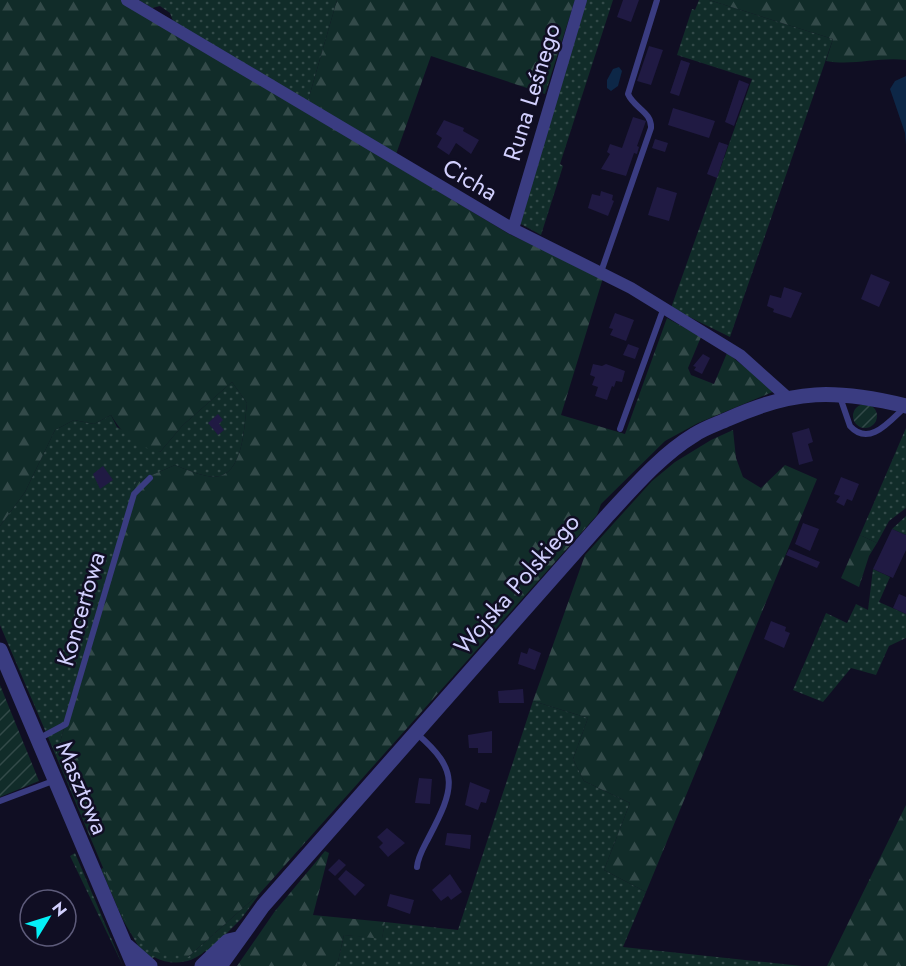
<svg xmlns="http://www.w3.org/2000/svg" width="906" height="966" font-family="Jost,sans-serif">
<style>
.grass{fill:url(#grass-dots)}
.forest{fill:url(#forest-firs)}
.garden{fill:url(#garden-furrows)}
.water{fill:#0d2747}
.building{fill:#201a43}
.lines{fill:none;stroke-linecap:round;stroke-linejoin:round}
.service{stroke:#3a3c81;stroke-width:6}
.minor{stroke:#3a3c81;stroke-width:12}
.tertiary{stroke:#3a3c81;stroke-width:15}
.labels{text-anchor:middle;stroke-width:5;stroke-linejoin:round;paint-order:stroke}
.street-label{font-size:24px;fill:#d2d0fe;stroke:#100e23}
</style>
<defs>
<pattern id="grass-dots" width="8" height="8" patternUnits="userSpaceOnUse" patternTransform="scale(1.5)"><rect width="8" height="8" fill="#112c29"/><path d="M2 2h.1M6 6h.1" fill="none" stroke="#334a49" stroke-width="1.8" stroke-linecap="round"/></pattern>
<pattern id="forest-firs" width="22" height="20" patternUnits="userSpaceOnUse" patternTransform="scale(1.5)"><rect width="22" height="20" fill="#112c29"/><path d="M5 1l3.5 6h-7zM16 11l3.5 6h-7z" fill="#334a49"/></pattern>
<pattern id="garden-furrows" width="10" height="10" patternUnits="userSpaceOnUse" patternTransform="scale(1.5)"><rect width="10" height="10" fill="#112c29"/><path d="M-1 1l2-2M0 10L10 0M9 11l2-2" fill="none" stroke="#334a49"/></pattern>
</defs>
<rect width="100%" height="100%" fill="#100e23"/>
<path class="grass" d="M139 0H337L307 104 173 21 170 13 160 6 152 8Z
M586 0H613L560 164 563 166 541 235 519 223Z
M699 0H709L833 39 730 337 671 308 752 79 677 55 692 9 695 10Z
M232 382 247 403C244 427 244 484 207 476 196 474 185 469 175 465L136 482 56 756 0 625V526L25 492 55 430 74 420 94 424 111 415 117 427 160 452 183 425Z
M906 428V508L889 521 877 543 860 535Z
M906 516V535L892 529Z
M873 569 890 577 879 602 906 614V638L889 646 876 675 851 668 823 702 793 690 826 613 847 623 856 604 868 610Z
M533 701 588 718 573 759 584 781 630 803 604 870 646 892 623 947 802 966H337L344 935 382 938 385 922 458 930Z
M75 853 123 966 70 856Z
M103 868 188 957 261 892 241 919 207 953 205 951C191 964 171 966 154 957L151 960 140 949 123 920 101 869Z"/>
<path class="forest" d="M0 0H121L509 234 603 278 561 415 625 434 667 318 701 337 688 368 691 375 714 384 727 353 775 391 698 423 665 441 601 504 597 515 261 892 188 957 150 951 125 920 56 756 136 482 175 465C185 469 196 474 207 476 244 484 244 427 247 403L232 382 183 425 160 452C137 446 123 436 111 415L94 424 74 420 55 430 25 492 0 526Z
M337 0H575L545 94 431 56 395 157 307 104Z
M709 0H906V60C878 57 853 66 826 61L833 39Z
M733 430 736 458 743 477 761 488 785 465 817 479 646 892 604 870 630 803 584 781 573 759 588 718 533 701 585 555 652 481 675 462 711 440Z
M860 535 877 543 869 556 859 587 841 578Z
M906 805V966H827Z
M325 851 329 853 313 915 385 922 382 939 344 935 337 966H237L275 911Z"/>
<path class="garden" d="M853 416a12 12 0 1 1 24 0a12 12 0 1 1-24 0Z
M0 685 39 781 0 797Z"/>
<path class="water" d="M619 67 622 71 618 86 611 91 607 88V80L613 69Z
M906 76V145L905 133 890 89 895 81Z"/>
<path class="building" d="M623 0H639L631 22 617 17Z
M649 46 663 50 651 85 637 81Z
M681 60 690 63 679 96 670 93Z
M739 80 749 84 734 126 725 122Z
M673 108 715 121 709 138 668 125Z
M633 117 646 121 637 146 639 147 637 154 634 153 626 176 601 169 610 154 607 152 610 144 622 148Z
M444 120 464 128 463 131 479 140 471 154 456 143 449 155 437 147 442 138 436 134Z
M655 139 668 143 665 152 652 148Z
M719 142 728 145 717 178 707 174Z
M657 187 677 193 669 221 648 215Z
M601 191 613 195 612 200 614 201 608 216 588 208 592 194 600 196Z
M871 274 890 282 879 307 861 299Z
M784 287 802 293 791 318 773 312 774 309 767 306 770 295 781 298Z
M615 313 634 320 626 341 610 335 613 329 609 328Z
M628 344 639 348 635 359 623 355Z
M703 354 710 358 702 374 694 370 696 367 693 366Z
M593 364 602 366 606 364 625 371 622 382 616 381 614 387 612 386 607 400 595 396 598 387 592 385 595 377 590 375Z
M218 414 223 420 219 424 224 430 218 435 208 423Z
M809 428 813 442 808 444 813 461 799 465 792 433Z
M103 466 113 480 100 489 93 474Z
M841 477 859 484 852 501 847 499 844 506 836 502 840 496 834 494Z
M803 523 819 529 810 551 795 544Z
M892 529 906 535V550L893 578 873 569Z
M789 549 820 562 817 568 786 555Z
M899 594 906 597V614L893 608Z
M771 621 786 627 785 631 790 633 784 648 764 639Z
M529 648 541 653 535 670 518 664 521 652 527 654Z
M523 689 524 703H499L498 691Z
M492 731V753H478V748H469L468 735Z
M419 778 432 779 430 804 415 803Z
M470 782 490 790 486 803 481 802 478 810 465 805Z
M387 828 405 843 388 857 379 847 383 843 377 837Z
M447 833 471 835 470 849 445 845Z
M339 859 346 865 335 876 328 870Z
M346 870 365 885 355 896 338 879Z
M450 874 462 892 451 900 448 896 441 901 432 890Z
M390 894 414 900 410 914 387 906Z"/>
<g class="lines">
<path class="service" d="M601 272 651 128C652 112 634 108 628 94L657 0
M840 397 850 426C869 447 889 422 904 408
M620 429 663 310
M416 733C461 771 454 789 429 837 424 847 418 856 417 867
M38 739 66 724 134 494 150 478
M0 801 53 781"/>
<path class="minor" d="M127 0 513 229 631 288 740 355 788 398
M513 229 581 0"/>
<path class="tertiary" d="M0 650 134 966
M127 946 150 966
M202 966 228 941 237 939
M220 966 263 906 607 516C633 488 661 455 694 435 704 428 717 424 728 419 794 389 836 389 906 406"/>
</g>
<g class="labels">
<g class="street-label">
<text transform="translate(532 92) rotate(-73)" y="8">Runa Leśnego</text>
<text transform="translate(470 180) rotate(30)" y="8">Cicha</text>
<text transform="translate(517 584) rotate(-49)" y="8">Wojska Polskiego</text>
<text transform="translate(81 609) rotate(-74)" y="8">Koncertowa</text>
<text transform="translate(82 788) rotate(67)" y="8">Masztowa</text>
</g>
</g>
<g transform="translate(48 918) rotate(52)"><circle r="28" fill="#100e23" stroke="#5e5c7b" stroke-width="1.5"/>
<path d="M0-4.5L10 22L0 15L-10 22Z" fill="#04f0f7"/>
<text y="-9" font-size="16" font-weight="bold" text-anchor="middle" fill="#d2d0fe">N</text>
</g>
</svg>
